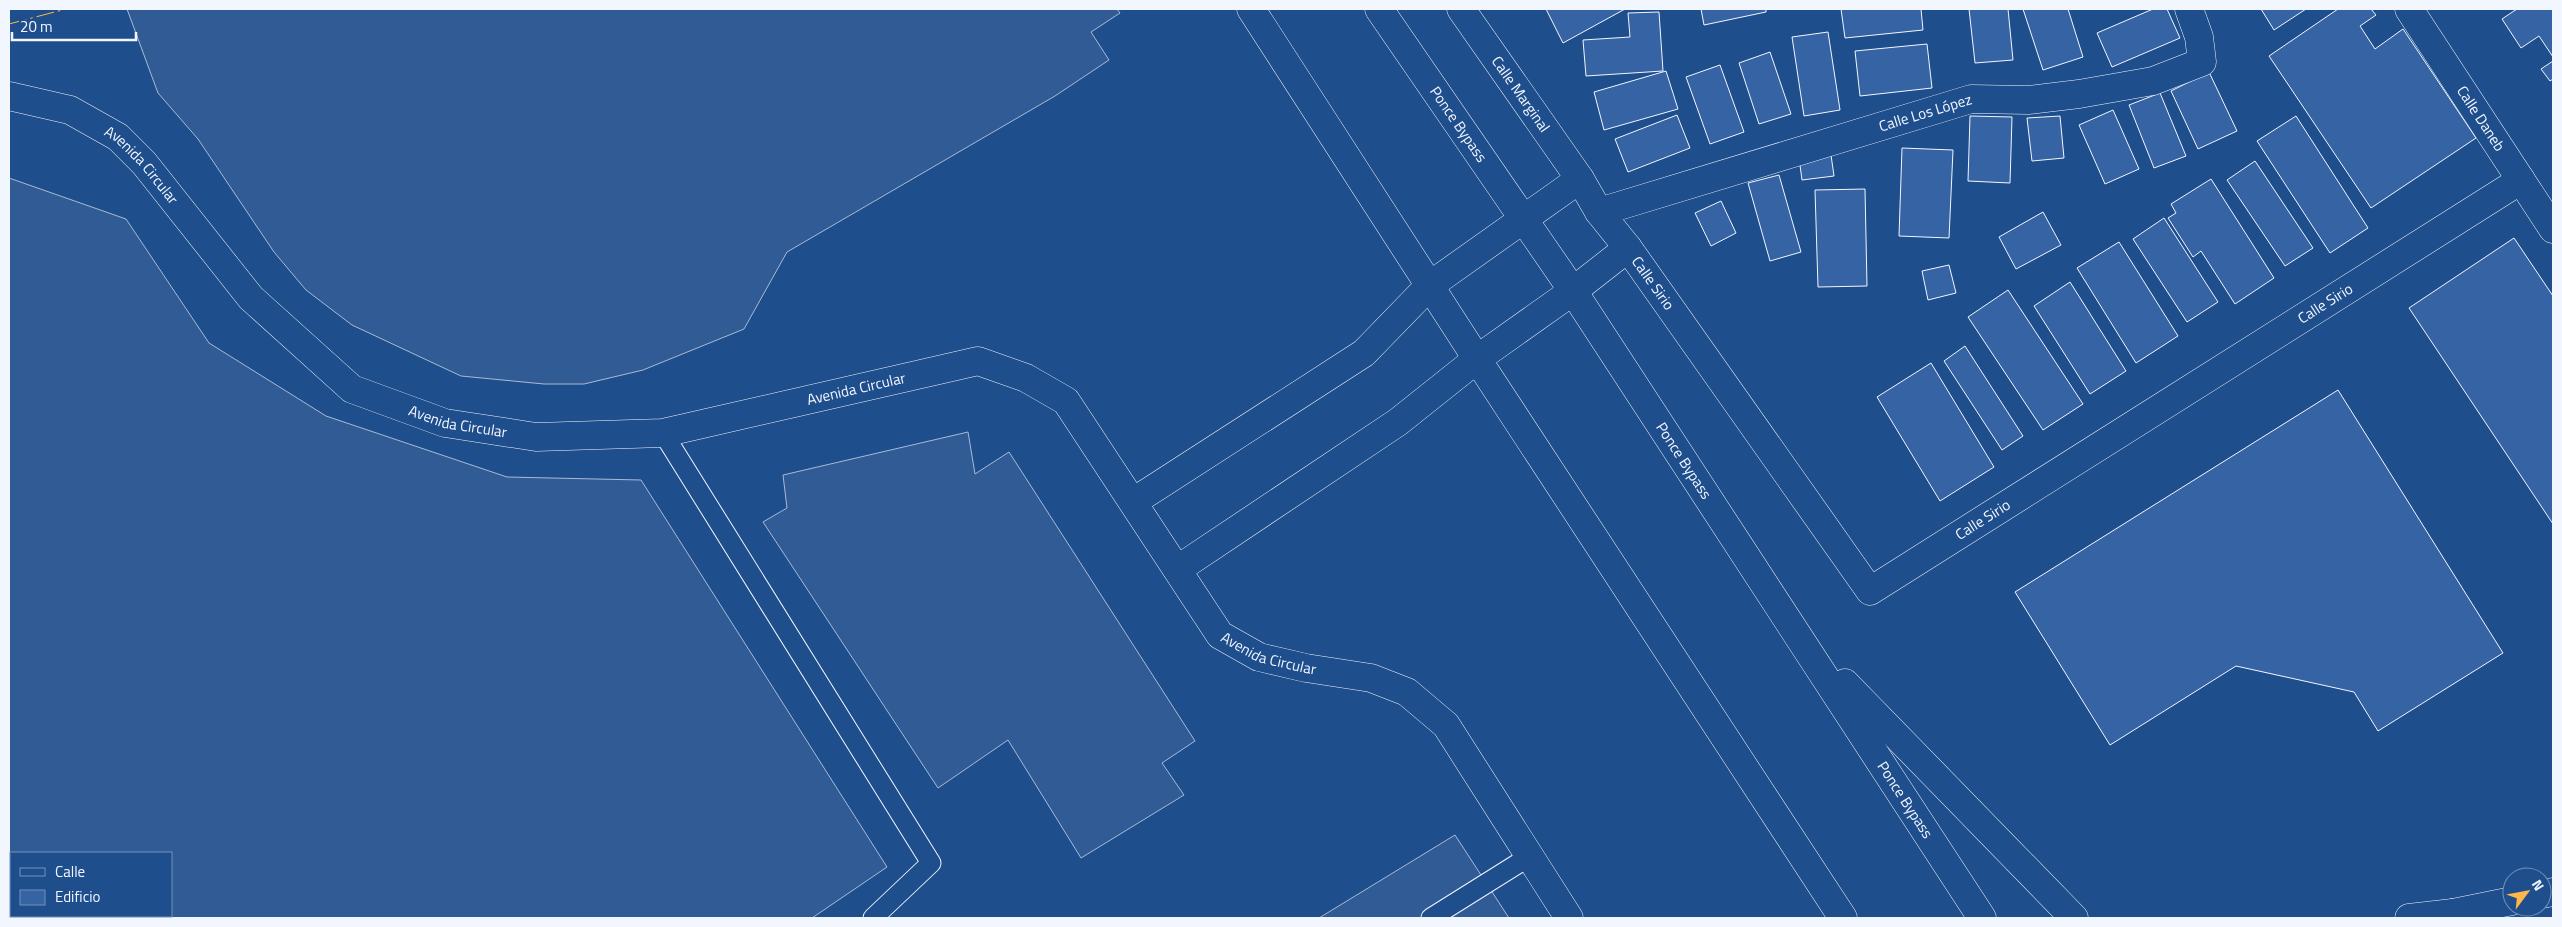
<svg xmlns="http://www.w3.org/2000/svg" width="2562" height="927" font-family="'Titillium Web',sans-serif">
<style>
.built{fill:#305b95;stroke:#a8bbd7;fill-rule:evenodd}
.building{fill:#3563a3;stroke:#f2f6ff}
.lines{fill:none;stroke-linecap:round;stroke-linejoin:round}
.lane-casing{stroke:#f2f6ff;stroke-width:21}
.street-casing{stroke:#f2f6ff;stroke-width:29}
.highway-casing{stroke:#f2f6ff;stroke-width:29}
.lane{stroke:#1f4e8c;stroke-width:19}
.street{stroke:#1f4e8c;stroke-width:28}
.highway{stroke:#1f4e8c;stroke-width:28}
.power{stroke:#ffb74d;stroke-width:1;stroke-dasharray:18 4 2.5 4;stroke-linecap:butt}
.labels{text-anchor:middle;stroke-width:4;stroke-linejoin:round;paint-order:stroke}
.street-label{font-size:15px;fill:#f2f6ff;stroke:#1f4e8c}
</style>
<rect width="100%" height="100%" fill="#1f4e8c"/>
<path class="built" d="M127 9H1117L1120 13 1091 32 1109 60 1055 96 787 252 744 329 643 370 584 384H544L461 376 352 325 306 290 274 252 198 139 158 93Z
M9 178 126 219 209 343 326 416 507 477 641 480 887 867 812 918H9ZM11 853H171V916H11Z
M968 432 975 474 1009 452 1195 741 1162 763 1184 795 1081 858 1008 740 938 788 763 522 787 508 783 475Z
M1455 835 1509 918H1319Z"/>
<path class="building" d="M1546 9H1625L1563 43Z
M1701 9H1766V12L1704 25Z
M1841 9H1921L1923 30 1845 38Z
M1969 9H2008L2013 60 1975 63Z
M2023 9H2068L2083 57 2043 70Z
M2153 9H2167L2180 38 2112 67 2097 33Z
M2261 9H2306L2274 30Z
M2338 9H2371L2376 15 2360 26 2375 49 2403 29 2476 138 2371 208 2269 56Z
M2517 9H2553V57L2539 36 2521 48 2502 19Z
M1659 12 1663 71 1586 76 1583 40 1630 37 1628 13Z
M1828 32 1840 110 1804 116 1792 37Z
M1927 44 1932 88 1860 96 1855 51Z
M1770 52 1791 114 1759 124 1739 63Z
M2553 61V79L2550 81 2541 69Z
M1720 65 1744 132 1710 144 1686 77Z
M1666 71 1678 109 1604 130 1594 92Z
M2209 72 2237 131 2198 149 2171 91Z
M2160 93 2186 156 2154 168 2129 105Z
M2113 110 2139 169 2105 184 2079 125Z
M1677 115 1690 148 1628 172 1615 139Z
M1970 116 2012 117 2010 183 1968 181Z
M2060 116 2064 158 2032 161 2027 118Z
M2296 116 2368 228 2330 253 2257 141Z
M1902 148 1953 150 1949 238 1899 236Z
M1831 155 1834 176 1802 180 1799 158Z
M2255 161 2313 248 2285 266 2227 180Z
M1779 175 1801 252 1770 261 1748 183Z
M2211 179 2274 278 2235 304 2201 251 2193 257 2168 218 2176 213 2171 204Z
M1865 189 1867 286 1818 287 1815 190Z
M1721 201 1736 233 1711 246 1695 213Z
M2043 212 2061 245 2016 269 1999 237Z
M2164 218 2218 302 2187 322 2133 239Z
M2514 238 2553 296V524L2409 308Z
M2119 242 2178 336 2136 363 2077 268Z
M1949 265 1956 293 1928 300 1922 271Z
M2070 282 2126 371 2090 394 2034 306Z
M2008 290 2083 404 2043 430 1968 317Z
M1965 346 2023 436 2002 450 1944 361Z
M1931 363 1994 467 1940 501 1877 397Z
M2338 390 2503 653 2378 731 2354 692 2236 666 2110 745 2015 592Z"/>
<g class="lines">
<defs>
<path id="lane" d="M663 433 931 863 873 918
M1431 918 1530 856"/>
<g id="street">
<path id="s1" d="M1461 9 1580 179 1599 212 1628 248 1870 591 2521 180"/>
<path id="s2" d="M2409 9 2553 229"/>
<path id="s3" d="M9 96 70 110 118 137 144 163 251 298 352 389 445 423 536 437 663 433 978 361 1026 378 1066 401 1220 635 1259 657 1306 668 1371 678 1407 692 1446 725 1569 918"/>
<path id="s4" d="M1599 212 1971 99 2028 100 2079 94 2153 81 2202 62 2199 37 2189 9"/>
<path d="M1133 502 1364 353 1429 286 1580 179"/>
<path d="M1178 569 1398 422 1477 359 1573 291 1628 248"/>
<path d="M2542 894 2553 892"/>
<path d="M2453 913 2512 901"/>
</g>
<g id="highway">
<path d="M1251 9 1477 359 1843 918"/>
<path id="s5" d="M1379 9 1573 291 1982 918"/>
<path d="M1845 683 2074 918"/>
<path d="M2409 918 2453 913"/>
</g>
</defs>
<use href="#lane" class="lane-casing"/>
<use href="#street" class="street-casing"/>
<use href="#highway" class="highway-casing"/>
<use href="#lane" class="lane"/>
<use href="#street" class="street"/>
<use href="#highway" class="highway"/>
<path class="power" d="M9 24 66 9"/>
</g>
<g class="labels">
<g class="street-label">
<text dy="5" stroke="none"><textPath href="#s1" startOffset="104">Calle Marginal</textPath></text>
<text dy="5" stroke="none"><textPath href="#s4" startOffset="341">Calle Los López</textPath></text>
<text dy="5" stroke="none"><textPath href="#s2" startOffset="131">Calle Daneb</textPath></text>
<text dy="5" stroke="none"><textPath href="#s5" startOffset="140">Ponce Bypass</textPath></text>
<text dy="5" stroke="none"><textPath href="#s3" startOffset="154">Avenida Circular</textPath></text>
<text dy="5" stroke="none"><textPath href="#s1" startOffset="335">Calle Sirio</textPath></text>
<text dy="5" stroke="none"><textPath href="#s1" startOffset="1250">Calle Sirio</textPath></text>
<text dy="5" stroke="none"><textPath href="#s3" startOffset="979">Avenida Circular</textPath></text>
<text dy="5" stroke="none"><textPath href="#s3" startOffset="574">Avenida Circular</textPath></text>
<text dy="5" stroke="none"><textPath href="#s5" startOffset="545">Ponce Bypass</textPath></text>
<text dy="5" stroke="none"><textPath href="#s1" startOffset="845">Calle Sirio</textPath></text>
<text dy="5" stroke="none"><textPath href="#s3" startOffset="1534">Avenida Circular</textPath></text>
<text dy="5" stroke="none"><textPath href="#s5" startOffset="950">Ponce Bypass</textPath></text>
</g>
</g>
<rect width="2562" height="927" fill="none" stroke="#f2f6ff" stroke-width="20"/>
<rect x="10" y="852" width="162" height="65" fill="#1f4e8c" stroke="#7391ba"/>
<rect x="20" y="868" width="25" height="8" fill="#1f4e8c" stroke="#7391ba"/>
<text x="55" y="877" font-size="15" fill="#f2f6ff">Calle</text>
<rect x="20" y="890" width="25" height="15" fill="#3563a3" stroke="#7391ba"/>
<text x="55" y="902" font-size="15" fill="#f2f6ff">Edificio</text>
<g transform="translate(2527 892) rotate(58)"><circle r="24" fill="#1f4e8c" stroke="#7391ba"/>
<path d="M0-4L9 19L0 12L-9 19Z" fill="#ffb74d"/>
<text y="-8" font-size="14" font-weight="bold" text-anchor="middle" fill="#f2f6ff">N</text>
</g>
<path d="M12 32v8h124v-8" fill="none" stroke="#f2f6ff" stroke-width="2.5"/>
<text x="20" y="32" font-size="15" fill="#f2f6ff" stroke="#1f4e8c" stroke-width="4" paint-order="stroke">20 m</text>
</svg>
